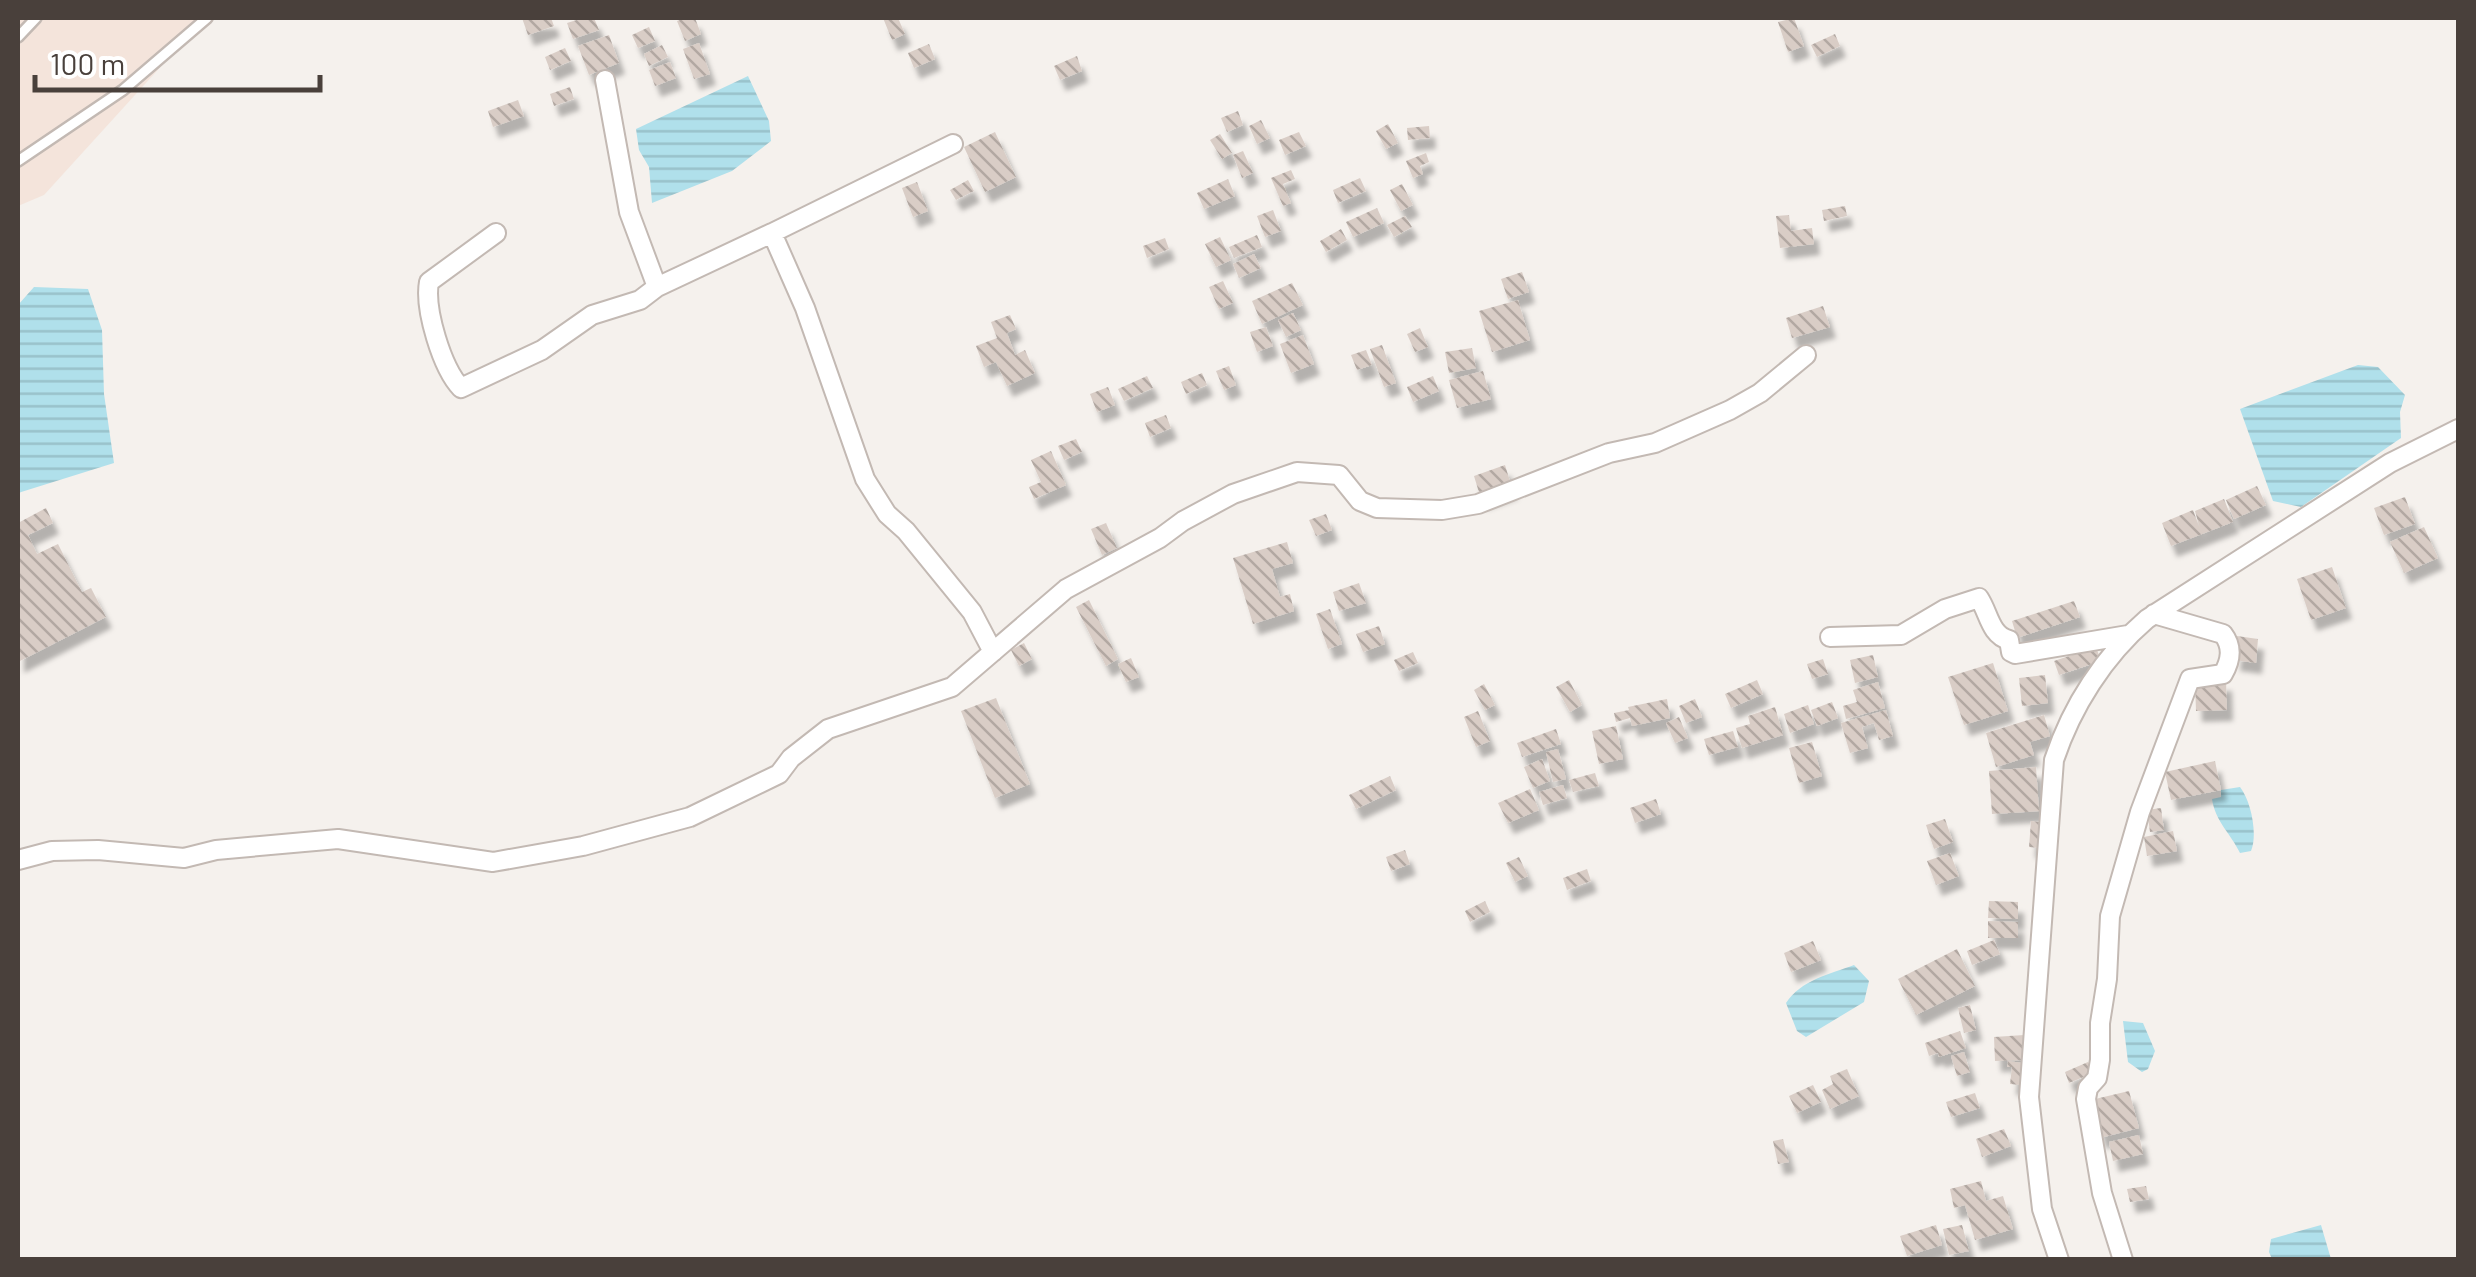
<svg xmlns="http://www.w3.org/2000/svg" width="2476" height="1277" font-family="Barlow,sans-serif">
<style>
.commercial{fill:#f4e4db}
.water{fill:url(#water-rules)}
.building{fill:url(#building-back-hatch);filter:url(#shadow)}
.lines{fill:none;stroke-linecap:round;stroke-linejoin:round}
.service-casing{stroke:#c3b9b3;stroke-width:14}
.minor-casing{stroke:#c3b9b3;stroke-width:22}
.service{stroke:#fff;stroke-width:9}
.minor{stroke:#fff;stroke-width:18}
</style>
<defs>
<pattern id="water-rules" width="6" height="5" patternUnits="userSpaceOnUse" patternTransform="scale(2.5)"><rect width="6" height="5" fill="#b0e0eb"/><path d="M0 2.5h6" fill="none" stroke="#99c1ca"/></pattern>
<pattern id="building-back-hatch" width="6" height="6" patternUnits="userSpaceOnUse" patternTransform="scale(2.5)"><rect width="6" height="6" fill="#d9cdc6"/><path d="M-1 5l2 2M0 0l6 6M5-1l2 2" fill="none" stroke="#b2a8a2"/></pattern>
<filter id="shadow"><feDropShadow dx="6" dy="11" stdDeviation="2.5" flood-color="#0004"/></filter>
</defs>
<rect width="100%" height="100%" fill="#f5f1ed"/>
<path class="commercial" d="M18 18H205L44 195 18 206Z"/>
<path class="water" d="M748 76 769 121 771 141 732 171 652 203 649 167 639 150 636 129Z
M34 287 88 289 102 330 104 394 114 463 18 493V305Z
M2358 365 2378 367 2405 395 2400 412 2401 438 2301 507 2273 501 2240 409Z
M2240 787C2251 801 2258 834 2251 851L2240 853C2231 834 2215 821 2212 799L2221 797V790Z
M1854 965 1869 981 1864 1002 1806 1037 1797 1031 1786 1003C1801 980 1830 974 1854 965Z
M2123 1021 2143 1023 2155 1051 2148 1069 2142 1072 2128 1062Z
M2321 1225 2331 1259H2272L2269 1252 2271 1239Z"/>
<path class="building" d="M522 18H551L554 26 528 35Z
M583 18H594L599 30 573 39 567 23Z
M686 18H695L701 34 685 41 677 21Z
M883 18H898L905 34 892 40Z
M1794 18 1804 46 1788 52 1778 22Z
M649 27 655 41 638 48 632 35Z
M1835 34 1840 46 1817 57 1811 45Z
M609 35 619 63 589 75 578 46Z
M699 43 710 74 694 79 683 49Z
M929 44 935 59 914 68 908 53Z
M662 45 668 57 649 66 644 54Z
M565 48 571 61 550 70 545 57Z
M1077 56 1082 71 1060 80 1054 66Z
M670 62 676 78 655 86 649 70Z
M570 87 574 99 554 106 550 94Z
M518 100 524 116 493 127 488 111Z
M1238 111 1243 125 1227 132 1221 118Z
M1261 120 1270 138 1257 144 1249 126Z
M1388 124 1398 143 1386 149 1376 131Z
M1429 126 1430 138 1408 140 1407 128Z
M995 132 1016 177 985 192 964 147Z
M1299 132 1306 146 1285 155 1279 140Z
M1220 134 1232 153 1222 159 1210 140Z
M1243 151 1253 173 1242 178 1233 155Z
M1426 153 1429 162 1420 166 1423 174 1413 178 1406 161Z
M1291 170 1295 179 1283 184 1291 203 1283 206 1271 178Z
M1360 178 1366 191 1338 203 1333 190Z
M1228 179 1235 196 1204 209 1197 193Z
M968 180 974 191 956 200 950 190Z
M917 182 928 211 913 217 902 188Z
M1402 184 1413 205 1401 211 1390 190Z
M1845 206 1847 216 1824 221 1822 210Z
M1377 208 1384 223 1353 237 1346 222Z
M1273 210 1281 231 1265 237 1257 216Z
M1789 215 1791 231 1812 228 1814 244 1780 248 1776 216Z
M1405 216 1412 227 1394 237 1387 225Z
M1341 229 1347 240 1326 252 1320 241Z
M1257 235 1262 247 1234 258 1229 247Z
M1220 237 1231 260 1216 267 1205 244Z
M1165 238 1169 249 1147 258 1143 246Z
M1254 254 1261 268 1239 278 1233 264Z
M1522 272 1529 292 1508 299 1501 279Z
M1223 281 1233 303 1219 309 1209 287Z
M1292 283 1303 305 1262 324 1252 301Z
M1518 300 1530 340 1492 352 1479 311Z
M1823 306 1830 327 1792 338 1786 318Z
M1293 313 1301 330 1286 337 1278 320Z
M1010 315 1016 329 1007 333 1015 355 1025 350 1035 373 1007 386 996 362 984 367 976 346 997 338 991 322Z
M1266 327 1273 346 1257 352 1250 332Z
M1420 328 1428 347 1415 352 1407 334Z
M1303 335 1314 364 1291 373 1280 344Z
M1382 345 1396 383 1384 387 1370 349Z
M1472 348 1476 368 1449 373 1445 352Z
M1366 350 1372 365 1357 370 1351 355Z
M1229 366 1236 385 1224 390 1216 371Z
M1483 371 1491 399 1457 408 1449 380Z
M1202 373 1207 385 1186 394 1181 382Z
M1147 376 1153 388 1124 401 1118 389Z
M1433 376 1439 391 1413 402 1407 387Z
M1108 387 1115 405 1097 412 1090 394Z
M1166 415 1171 428 1150 437 1145 423Z
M1076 439 1082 452 1064 460 1058 446Z
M1051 451 1066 485 1034 499 1029 487 1041 482 1031 460Z
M1505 465 1512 488 1481 499 1474 476Z
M2257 486 2266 505 2234 519 2226 500Z
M2405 497 2415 524 2384 535 2374 508Z
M2224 499 2233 522 2171 546 2162 523 2193 510 2200 529 2195 511Z
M46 508 53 523 28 535 37 554 58 544 82 592 91 588 106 617 18 662V523Z
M1326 514 1332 530 1316 536 1309 520Z
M1106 523 1117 548 1102 555 1091 529Z
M2424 527 2438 558 2404 573 2390 542Z
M1287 542 1293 563 1272 569 1280 597 1290 594 1294 611 1253 624 1233 558Z
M2332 567 2346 608 2311 620 2297 579Z
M1359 583 1366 603 1339 611 1333 592Z
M1089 600 1118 659 1106 666 1076 607Z
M2074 601 2080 617 2017 638 2012 621Z
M1330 609 1342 644 1328 649 1316 614Z
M1379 626 1385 644 1363 652 1356 634Z
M2237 636 2258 639 2256 663 2234 660Z
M1024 643 1032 659 1019 666 1011 650Z
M2096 647 2101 661 2059 675 2054 661Z
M1413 652 1418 663 1399 671 1394 660Z
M1873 655 1878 677 1855 683 1850 660Z
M1131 658 1139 677 1126 682 1118 664Z
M1823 659 1828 674 1812 679 1807 664Z
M1993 663 2008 711 1964 725 1948 677Z
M2045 675 2048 703 2022 706 2019 678Z
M1569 680 1582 705 1570 712 1556 687Z
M1757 680 1763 694 1731 708 1725 694Z
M2226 680 2227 710 2196 711 2195 682Z
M1878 682 1885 708 1846 719 1843 706 1857 702 1853 690Z
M1484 684 1495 705 1485 710 1474 690Z
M996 698 1030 784 995 798 961 711Z
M1667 699 1670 718 1632 726 1630 718 1616 722 1614 713 1629 710 1628 707Z
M1695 699 1702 717 1686 723 1679 706Z
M1832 702 1838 718 1817 726 1811 710Z
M1808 705 1814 724 1790 733 1784 714Z
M1775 707 1783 735 1742 748 1736 728 1750 724 1748 716Z
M1886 710 1893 736 1879 740 1874 723 1862 727 1868 748 1850 753 1841 723Z
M1478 711 1490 741 1476 747 1464 717Z
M2044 715 2050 736 2030 742 2034 755 1996 767 1986 733Z
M1679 717 1688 738 1675 743 1666 723Z
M1616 726 1623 759 1599 764 1592 731Z
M1556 729 1561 744 1522 757 1517 743Z
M1733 731 1738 747 1709 755 1704 739Z
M1812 742 1822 776 1799 783 1789 748Z
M1558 749 1566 779 1553 782 1546 752Z
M1542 759 1550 781 1533 788 1524 767Z
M2215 761 2221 790 2171 800 2165 772Z
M2036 767 2039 811 1992 814 1989 771Z
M1595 773 1599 786 1573 792 1569 780Z
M1390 776 1396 790 1356 809 1349 795Z
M1563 785 1567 798 1543 805 1539 792Z
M1530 789 1539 810 1508 823 1498 803Z
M1656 799 1661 814 1635 823 1630 808Z
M2161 808 2164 830 2150 832 2147 810Z
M1945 819 1953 842 1934 849 1926 825Z
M2031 821 2040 822 2039 848 2029 847Z
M2173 831 2177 851 2147 856 2144 837Z
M1405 850 1410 864 1391 871 1386 857Z
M1950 853 1959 876 1936 885 1927 861Z
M1519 857 1528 876 1515 882 1506 863Z
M1587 869 1591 881 1567 890 1563 878Z
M1485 901 1490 912 1470 922 1465 911Z
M1989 901 2018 902V919L1988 918Z
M1988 921 2018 922V938H1988Z
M1994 940 2000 954 1972 965 1967 951Z
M1813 941 1821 960 1791 972 1784 953Z
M1957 949 1975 986 1916 1015 1898 979Z
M1970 1005 1976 1030 1964 1033 1958 1008Z
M1960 1031 1966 1048 1939 1057 1938 1053 1929 1056 1925 1043Z
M2024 1035 2025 1060 1995 1061 1994 1037Z
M1964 1052 1970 1072 1957 1076 1951 1056Z
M2008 1061 2022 1063 2020 1085 2010 1084 2012 1067H2007Z
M2088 1062 2093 1073 2069 1083 2065 1072Z
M1847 1069 1859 1096 1830 1109 1822 1090 1833 1084 1830 1076Z
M1813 1085 1821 1102 1797 1113 1789 1096Z
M2129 1091 2139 1128 2100 1138 2091 1100Z
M1975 1093 1980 1108 1951 1117 1946 1102Z
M2004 1129 2011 1146 1982 1157 1976 1139Z
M2139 1135 2143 1154 2113 1161 2109 1142Z
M1783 1139 1789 1162 1778 1164 1773 1141Z
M1981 1181 1986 1201 2003 1196 2013 1229 1975 1240 1965 1205 1954 1208 1950 1189Z
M2146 1186 2149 1199 2130 1202 2127 1189Z
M1936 1225 1942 1245 1907 1256 1900 1236Z
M1962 1225 1969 1251 1949 1255 1943 1229Z"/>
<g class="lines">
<defs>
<path id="service" d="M18 37 36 18
M18 161 123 90 207 18"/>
<path id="minor" d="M605 80 629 212 657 287
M953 144 772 233 805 308 865 479 887 514 906 531 972 612 993 652
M496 233 429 282C424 309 442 368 461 388L542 350 592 315 640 300 657 287 772 233
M1830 637 1901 635 1945 609 1979 598C1989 613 1990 635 2009 640L2011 652 2015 654 2128 635
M18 860 52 851 98 850 184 858 216 850 338 839 493 862 583 846 690 817 779 774 791 758 828 729 952 687 1066 589 1160 538 1183 521 1233 494 1297 472 1339 475 1360 501 1377 508 1442 510 1478 504 1609 453 1655 443 1730 410 1760 393 1806 355
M2059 1260 2042 1209 2029 1097 2054 760C2072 706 2104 656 2147 619L2390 463 2458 429
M2123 1260 2102 1193 2086 1099 2088 1088 2097 1078 2100 1060V1023L2107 979 2110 916 2140 812 2190 679 2223 674C2231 660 2233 647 2223 634L2154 614"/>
</defs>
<use href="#service" class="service-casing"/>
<use href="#minor" class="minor-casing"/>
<use href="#service" class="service"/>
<use href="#minor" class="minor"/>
</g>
<rect width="2476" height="1277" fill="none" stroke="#49403b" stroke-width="40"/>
<path d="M35 75v15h285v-15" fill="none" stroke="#49403b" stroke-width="5"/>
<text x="50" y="75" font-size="30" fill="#49403b" stroke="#ffffff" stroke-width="8" paint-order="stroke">100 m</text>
</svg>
